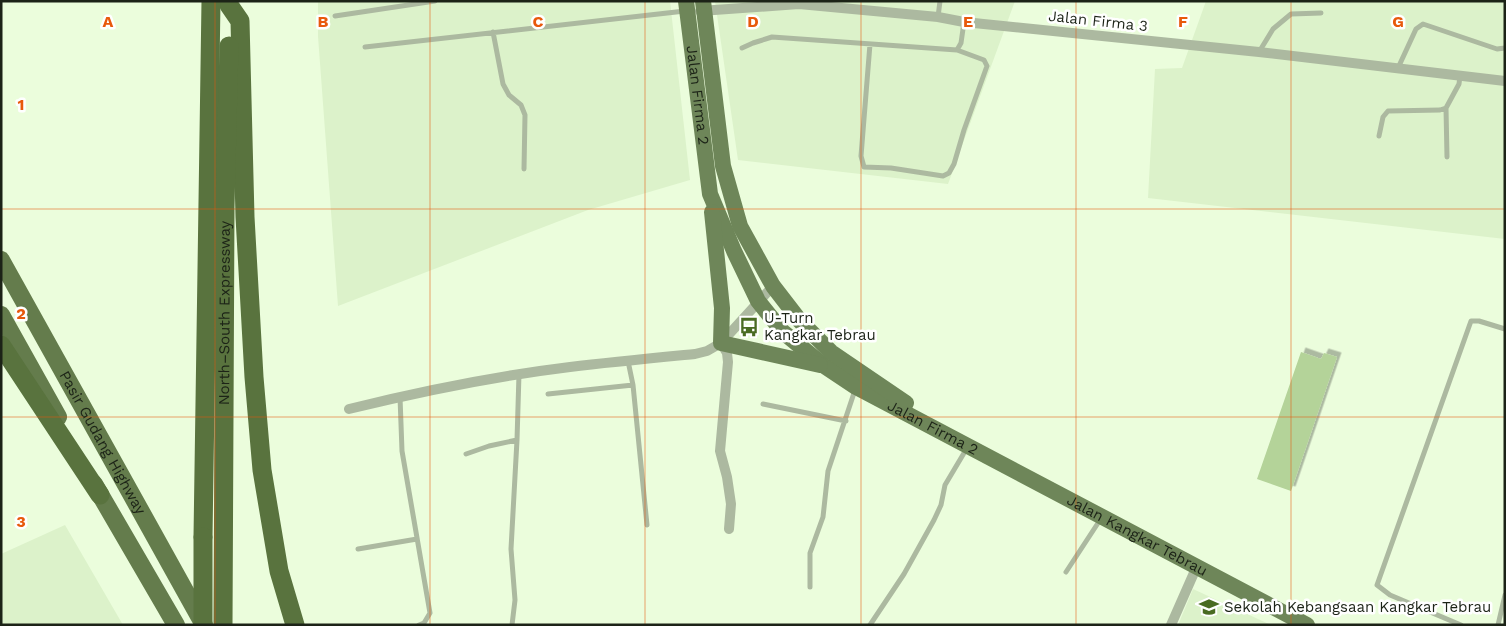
<svg xmlns="http://www.w3.org/2000/svg" width="1506" height="626" font-family="'Work Sans',sans-serif">
<style>
.built{fill:#dcf2ca}
.building{fill:#b4d399;filter:url(#shadow)}
.lines{fill:none;stroke-linecap:round;stroke-linejoin:round}
.service{stroke:#acb9a0;stroke-width:5}
.minor{stroke:#acb9a0;stroke-width:10}
.primary{stroke:#6e8659;stroke-width:16}
.trunk{stroke:#647c4c;stroke-width:18}
.motorway{stroke:#59733e;stroke-width:19}
.motorway-bridge{stroke:#59733e;stroke-width:19}
.grid{fill:none;stroke:#e8590c;stroke-width:1;stroke-opacity:0.55}
.labels{text-anchor:middle;stroke-width:5;stroke-linejoin:round;paint-order:stroke}
.street-label{font-size:15px;fill:#1c2317;stroke:#fff}
.poi-label{font-size:15px;fill:#1c2317;stroke:#fff;text-anchor:start}
.grid-label{font-size:16px;text-anchor:middle;font-weight:bold;fill:#e8590c;stroke:#fff;stroke-width:5;stroke-linejoin:round;paint-order:stroke}
</style>
<defs>
<filter id="shadow"><feDropShadow dx="4.5" dy="-4.5" stdDeviation="0" flood-color="#0004"/></filter>
</defs>
<rect width="100%" height="100%" fill="#ebfddc"/>
<path class="built" d="M318 1H670L690 180 588 210 338 306 318 36Z
M715 1H1015L948 184 738 160Z
M1206 1H1505V239L1148 198 1155 69 1182 68Z
M65 525 123 625H1V554Z
M1193 589 1271 625H1178Z"/>
<path class="building" d="M1301 352 1321 359 1324 353 1337 357 1291 491 1257 479Z"/>
<g class="lines">
<path class="service" d="M335 16 435 1
M938 17 940 1
M493 32 503 84 509 95 521 105 525 115 524 169
M870 44 861 156 864 167 891 168 943 176 949 173 954 164 964 130 987 66 984 60 957 50
M365 47 685 11
M742 48 753 43 772 37 957 50 961 43 964 22
M1259 52 1273 29 1291 14 1321 13
M1398 68 1416 29 1423 24 1497 49 1505 48
M1446 108 1447 157
M1379 136 1383 117 1388 111 1440 110 1446 108 1459 84 1460 76
M628 361 633 385 647 525
M548 394 633 385
M400 397 402 451 430 613 424 623 419 625
M763 404 846 421
M466 454 489 446 517 440
M358 549 417 539
M1066 572 1100 520
M810 587V553L823 517 828 471 855 390
M512 625 515 600 511 549 517 440 519 374
M870 625 904 574 934 520 941 505 945 485 967 448
M1461 625 1390 595 1377 585 1471 321H1479L1505 329
M1498 625 1505 595"/>
<path class="minor" d="M700 11 799 4 938 17 964 22 1259 52 1505 81
M721 343 727 353 728 362 720 451 727 477 731 504 729 529
M349 409C422 391 496 376 570 367 612 362 654 358 695 354L707 351 721 343 773 286
M1171 625 1197 566"/>
<g class="primary">
<path id="s1" d="M686 1 710 194 734 251 758 301 783 332 823 365 856 387 1307 625"/>
<path d="M703 1 723 166 740 226 773 286 800 321 831 352 906 403"/>
<path d="M712 212 722 308 721 343 820 365"/>
</g>
<g class="trunk">
<path id="s2" d="M1 260 204 625"/>
<path d="M1 315 58 417"/>
<path d="M94 484 176 625"/>
</g>
<g class="motorway">
<path d="M229 5 240 21 245 217 254 377 262 470 279 571 295 625"/>
<path d="M1 345 100 495"/>
<path d="M203 537 211 1"/>
<path id="s3" d="M223 625 225 207 229 46"/>
</g>
<path class="motorway-bridge" d="M203 625V537"/>
</g>
<path class="grid" d="M215 1V625M430 1V625M645 1V625M861 1V625M1076 1V625M1291 1V625M1 209H1505M1 417H1505"/>
<defs>
<symbol id="bus-bare" viewBox="-9 -9 18 18"><path d="M-5-6H5V4H4V6H2V4H-2V6H-4V4H-5ZM-3.5-4V0h7V-4ZM-3.5 1.2v1.5H-2V1.2ZM2 1.2v1.5H3.5V1.2Z" fill="#496b22" stroke="#fff" stroke-width="2.5" paint-order="stroke"/></symbol>
<symbol id="school-bare" viewBox="-9 -9 18 18"><path d="M0-5L7-2L0 1L-7-2ZM-4 1L0 2.5L4 1V4Q0 6-4 4Z" fill="#496b22" stroke="#fff" stroke-width="2.5" paint-order="stroke"/></symbol>
</defs>
<g fill-rule="evenodd">
<use href="#bus-bare" x="735" y="313" width="28" height="28"/>
<use href="#school-bare" x="1195" y="593" width="28" height="28"/>
</g>
<g class="labels">
<g class="street-label">
<text transform="translate(1098 21) rotate(6)" y="5">Jalan Firma 3</text>
<text dy="5" stroke="none"><textPath href="#s1" startOffset="95">Jalan Firma 2</textPath></text>
<text dy="5" stroke="none"><textPath href="#s3" startOffset="312">North–South Expressway</textPath></text>
<text dy="5" stroke="none"><textPath href="#s1" startOffset="530">Jalan Firma 2</textPath></text>
<text dy="5" stroke="none"><textPath href="#s2" startOffset="209">Pasir Gudang Highway</textPath></text>
<text dy="5" stroke="none"><textPath href="#s1" startOffset="761">Jalan Kangkar Tebrau</textPath></text>
</g>
<g class="poi-label">
<text x="764" y="323">U-Turn<tspan x="764" dy="17">Kangkar Tebrau</tspan></text>
<text x="1224" y="612">Sekolah Kebangsaan Kangkar Tebrau</text>
</g>
</g>
<g class="grid-label">
<text x="108" y="27">A</text>
<text x="323" y="27">B</text>
<text x="538" y="27">C</text>
<text x="753" y="27">D</text>
<text x="968" y="27">E</text>
<text x="1183" y="27">F</text>
<text x="1398" y="27">G</text>
<text x="21" y="110">1</text>
<text x="21" y="319">2</text>
<text x="21" y="527">3</text>
</g>
<rect width="1506" height="626" fill="none" stroke="#1c2317" stroke-width="5"/>
</svg>
